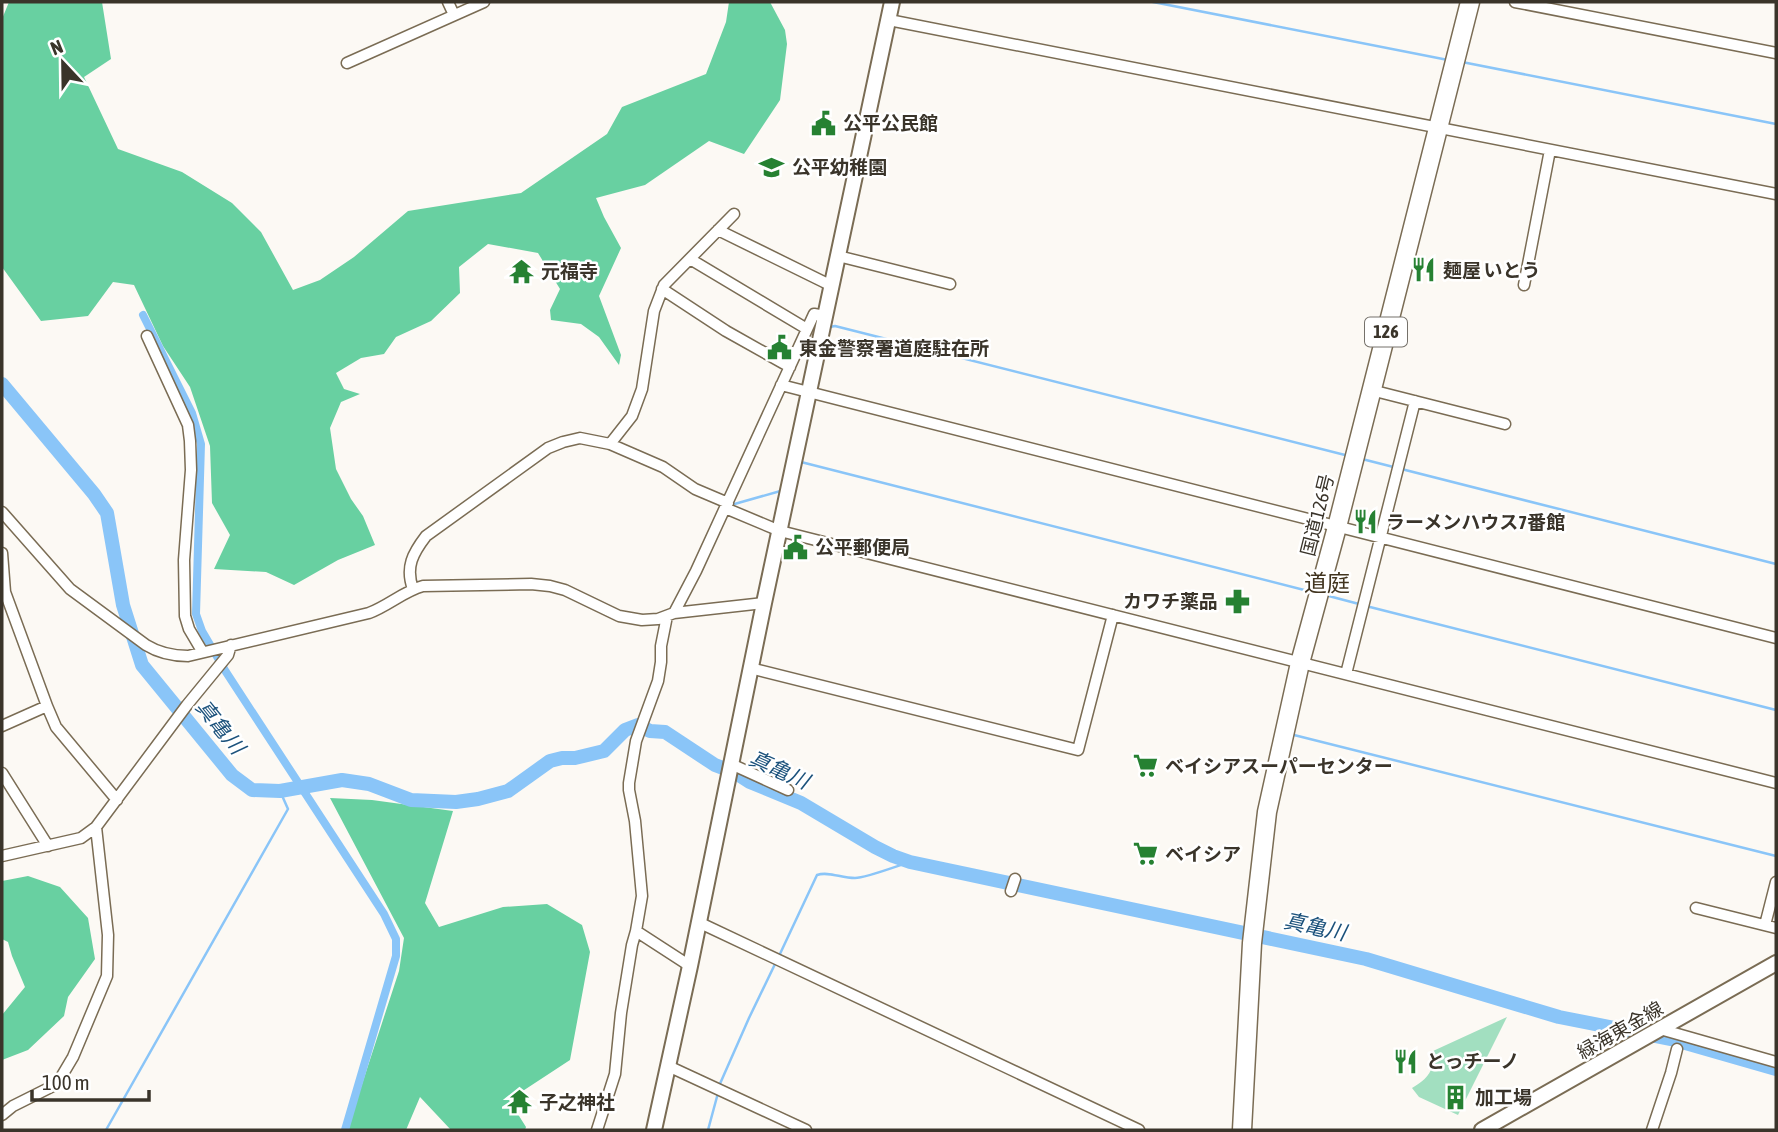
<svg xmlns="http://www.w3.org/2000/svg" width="1778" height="1132" font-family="'Asap Condensed','Noto Sans JP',sans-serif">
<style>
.green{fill:#a2dfc0}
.forest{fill:#68d0a1}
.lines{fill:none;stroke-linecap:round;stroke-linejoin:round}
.stream{stroke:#8ac5f8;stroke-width:2.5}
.canal{stroke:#8ac5f8;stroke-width:8}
.river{stroke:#8ac5f8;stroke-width:14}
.street-casing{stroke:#7a6c54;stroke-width:13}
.secondary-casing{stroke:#7a6c54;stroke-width:18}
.highway-casing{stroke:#7a6c54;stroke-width:21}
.street{stroke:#fff;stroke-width:10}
.secondary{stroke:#fff;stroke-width:14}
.highway{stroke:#fff;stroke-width:18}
.labels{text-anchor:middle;stroke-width:5;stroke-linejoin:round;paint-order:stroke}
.shield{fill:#fff;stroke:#75716a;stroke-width:2}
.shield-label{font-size:18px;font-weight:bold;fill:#3a342a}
.poi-label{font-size:19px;font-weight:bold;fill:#3a342a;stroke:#fff;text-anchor:start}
.street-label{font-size:19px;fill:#3a342a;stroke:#fff}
.water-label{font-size:21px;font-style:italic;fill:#1c527c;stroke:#fff}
.quarter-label{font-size:23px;fill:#41341f;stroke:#fff}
</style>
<rect width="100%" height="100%" fill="#fcf9f4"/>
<path class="green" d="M1507 1017 1458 1115 1419 1097 1412 1088C1428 1079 1435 1070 1433 1051Z"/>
<path class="forest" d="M9 2H102L111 59 84 77 118 149 182 172 232 203 261 232 293 290 320 280 354 257 408 211 521 193 607 134 622 107 706 74 726 22 729 2H770L785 30 787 44 780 100 744 154 709 141 645 185 596 198 604 217 621 248 599 296 621 355 619 365 599 337 581 324 551 320 550 310 560 289 538 253 488 244 459 267 460 293 431 321 396 337 384 354 361 358 336 373 344 389 360 394 341 402 330 428 336 469 351 499 363 516 375 545 338 560 294 585 266 572 214 569 230 535 212 503 210 446 190 387 163 346 134 285 113 282 88 316 41 321 2 267V19Z
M330 798 372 800 453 811 425 903 439 927 503 907 547 904 582 925 590 952 570 1060 509 1100 526 1127 525 1130H451L420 1097 406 1130H347L399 971 404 938Z
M28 876 60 887 88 918 95 959 68 997 64 1016 28 1050 2 1060V1015L25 987 12 956 8 942 2 939V881Z"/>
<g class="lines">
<path class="stream" d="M1153 2 1448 60
M1462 62 1776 124
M830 327 835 326 1349 456
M1362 459 1776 564
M800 464 801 462 1312 592
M731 505 784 490
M1325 595 1359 604
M1366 606 1776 710
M1294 735 1776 856
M779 956 817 875C828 871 841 878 855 878 866 878 897 866 910 862
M719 1086 749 1018 776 962
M106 1130 288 809 280 791
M708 1130 718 1093"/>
<path class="canal" d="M143 315 192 413 201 444 196 614 202 631 226 672 384 914 396 939V956L345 1130"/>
<path class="river" d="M2 384 94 494 107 513 123 605 142 665 232 775 252 790 280 791 342 780 369 784 411 800 456 802 478 799 508 791 550 761 562 758H575L604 751 625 730 638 725 650 731 665 732 715 765 736 773 750 782 801 803 875 847 893 856 910 862 1366 959 1559 1017 1675 1040 1776 1069"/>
<defs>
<path id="street" d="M448 2 454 15
M1515 2 1776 53
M889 20 1776 194
M347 63 484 2
M718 230 832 286
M838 256 950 284
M690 259 807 329
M1524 285 1550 150
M662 289 726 331 790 367
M147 336 188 425 190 441 191 470 184 560 185 616 189 629 202 651
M781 385 1776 638
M1371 390 1505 424
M610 444 632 416 642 389 654 311 664 285 734 214
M725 508 780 531 1776 783
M2 512 70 589 146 645C159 653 172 656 188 656L369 613C388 606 404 591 423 586L531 584 550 586 565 590 619 616 642 620 658 619 674 613 764 603
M2 553 5 592 47 706 56 727 117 800
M413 589C405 567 413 553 426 536L548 448 563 442 580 438 610 444 663 467 695 489 728 503
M674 613 696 571 814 314 825 316
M750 668 1078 750 1113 615
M1346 674 1415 401
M2 726 47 706
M731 764 788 790
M2 773 48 846
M2 856 81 838 96 827 187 705 228 655 231 645
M1011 891 1015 879
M1696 908 1776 928
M698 922 1139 1130
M1765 925 1776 882
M636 931 690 966
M1660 1029 1776 1062
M668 1066 806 1130
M2 1115 13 1106 57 1084 73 1057 107 976 108 935 96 827
M597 1130 615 1074 621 1013 632 945 636 931 642 896 635 821 629 790V783L636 741 658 681 661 662V646L667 616
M1652 1130 1671 1073 1677 1049"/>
<path id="secondary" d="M654 1130 690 966 764 603 892 2
M1482 1130 1776 963"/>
<path id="highway" d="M1242 1130 1252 943 1267 812 1300 663 1337 527 1470 2"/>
</defs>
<use href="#street" class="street-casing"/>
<use href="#secondary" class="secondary-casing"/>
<use href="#highway" class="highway-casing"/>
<use href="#street" class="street"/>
<use href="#secondary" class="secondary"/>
<use href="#highway" class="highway"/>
</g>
<defs>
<symbol id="civic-bare" viewBox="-9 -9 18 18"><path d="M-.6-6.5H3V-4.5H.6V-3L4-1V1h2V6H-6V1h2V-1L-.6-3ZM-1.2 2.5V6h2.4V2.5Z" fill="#268132" stroke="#fff" stroke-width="2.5" paint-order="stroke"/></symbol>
<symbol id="school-bare" viewBox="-9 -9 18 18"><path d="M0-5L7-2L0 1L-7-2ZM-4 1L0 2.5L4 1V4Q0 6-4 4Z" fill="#268132" stroke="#fff" stroke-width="2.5" paint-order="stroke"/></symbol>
<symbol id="restaurant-bare" viewBox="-9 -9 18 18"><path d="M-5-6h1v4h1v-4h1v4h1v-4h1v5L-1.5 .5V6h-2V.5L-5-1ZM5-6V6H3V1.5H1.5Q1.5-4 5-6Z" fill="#268132" stroke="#fff" stroke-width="2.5" paint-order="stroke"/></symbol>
<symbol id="temple-bare" viewBox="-9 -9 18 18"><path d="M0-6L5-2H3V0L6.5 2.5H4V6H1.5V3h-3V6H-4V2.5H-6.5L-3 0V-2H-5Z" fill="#268132" stroke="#fff" stroke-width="2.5" paint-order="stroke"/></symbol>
<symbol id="pharmacy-bare" viewBox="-9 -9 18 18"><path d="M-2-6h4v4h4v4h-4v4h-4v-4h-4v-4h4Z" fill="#268132" stroke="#fff" stroke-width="2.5" paint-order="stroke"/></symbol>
<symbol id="supermarket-bare" viewBox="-9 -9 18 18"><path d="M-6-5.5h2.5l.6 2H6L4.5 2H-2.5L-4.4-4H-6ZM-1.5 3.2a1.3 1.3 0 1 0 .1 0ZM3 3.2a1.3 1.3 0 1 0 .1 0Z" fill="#268132" stroke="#fff" stroke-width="2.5" paint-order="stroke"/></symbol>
<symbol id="building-bare" viewBox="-9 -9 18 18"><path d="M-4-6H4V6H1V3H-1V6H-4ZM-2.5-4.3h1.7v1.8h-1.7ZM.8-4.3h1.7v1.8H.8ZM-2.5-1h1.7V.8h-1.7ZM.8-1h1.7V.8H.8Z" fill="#268132" stroke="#fff" stroke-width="2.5" paint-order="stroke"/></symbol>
</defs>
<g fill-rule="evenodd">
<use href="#civic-bare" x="806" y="106" width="35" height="35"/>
<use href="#school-bare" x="754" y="150" width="35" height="35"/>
<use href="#restaurant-bare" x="1406" y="252" width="35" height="35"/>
<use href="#temple-bare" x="504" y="254" width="35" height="35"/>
<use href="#civic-bare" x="762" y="330" width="35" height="35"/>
<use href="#restaurant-bare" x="1348" y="504" width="35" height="35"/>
<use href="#civic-bare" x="778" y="530" width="35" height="35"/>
<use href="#pharmacy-bare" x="1220" y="584" width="35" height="35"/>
<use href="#supermarket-bare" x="1128" y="748" width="35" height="35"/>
<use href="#supermarket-bare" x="1128" y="836" width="35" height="35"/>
<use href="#restaurant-bare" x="1388" y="1044" width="35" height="35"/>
<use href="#building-bare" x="1438" y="1080" width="35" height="35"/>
<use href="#temple-bare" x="502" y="1084" width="35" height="35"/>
</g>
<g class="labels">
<rect class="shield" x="1365" y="317.5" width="42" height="29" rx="5"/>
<g class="shield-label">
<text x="1386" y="338">126</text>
</g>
<g class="poi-label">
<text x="843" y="130">公平公民館</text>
<text x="792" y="174">公平幼稚園</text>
<text x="1443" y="277">麺屋 いとう</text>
<text x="541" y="278">元福寺</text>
<text x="799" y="355">東金警察署道庭駐在所</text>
<text x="1386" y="529">ラーメンハウス7番館</text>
<text x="815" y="554">公平郵便局</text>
<text x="1218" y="608" text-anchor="end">カワチ薬品</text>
<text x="1165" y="773">ベイシアスーパーセンター</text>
<text x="1165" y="861">ベイシア</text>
<text x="1426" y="1068">とっチーノ</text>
<text x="1475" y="1104">加工場</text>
<text x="539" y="1109">子之神社</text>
</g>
<g class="street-label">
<text transform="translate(1317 515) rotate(-76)" y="7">国道126号</text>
<text transform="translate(1620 1030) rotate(-30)" y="7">緑海東金線</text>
</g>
<g class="water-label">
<text transform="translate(220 727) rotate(51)" y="7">真亀川</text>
<text transform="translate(779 770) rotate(24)" y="7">真亀川</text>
<text transform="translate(1315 927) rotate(12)" y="7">真亀川</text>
</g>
<g class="quarter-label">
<text x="1327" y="591">道庭</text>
</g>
</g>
<rect width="1778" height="1132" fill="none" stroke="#3a342a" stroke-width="7"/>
<g transform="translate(63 63) rotate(338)" stroke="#ffffff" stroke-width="5" paint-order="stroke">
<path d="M0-5L12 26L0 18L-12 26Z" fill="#3a342a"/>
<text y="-10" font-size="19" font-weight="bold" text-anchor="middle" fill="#3a342a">N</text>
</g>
<path d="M32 1090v10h117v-10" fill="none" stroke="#3a342a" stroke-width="3.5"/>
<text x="42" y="1090" font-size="21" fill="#3a342a" stroke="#ffffff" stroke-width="5" paint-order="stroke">100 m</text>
</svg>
